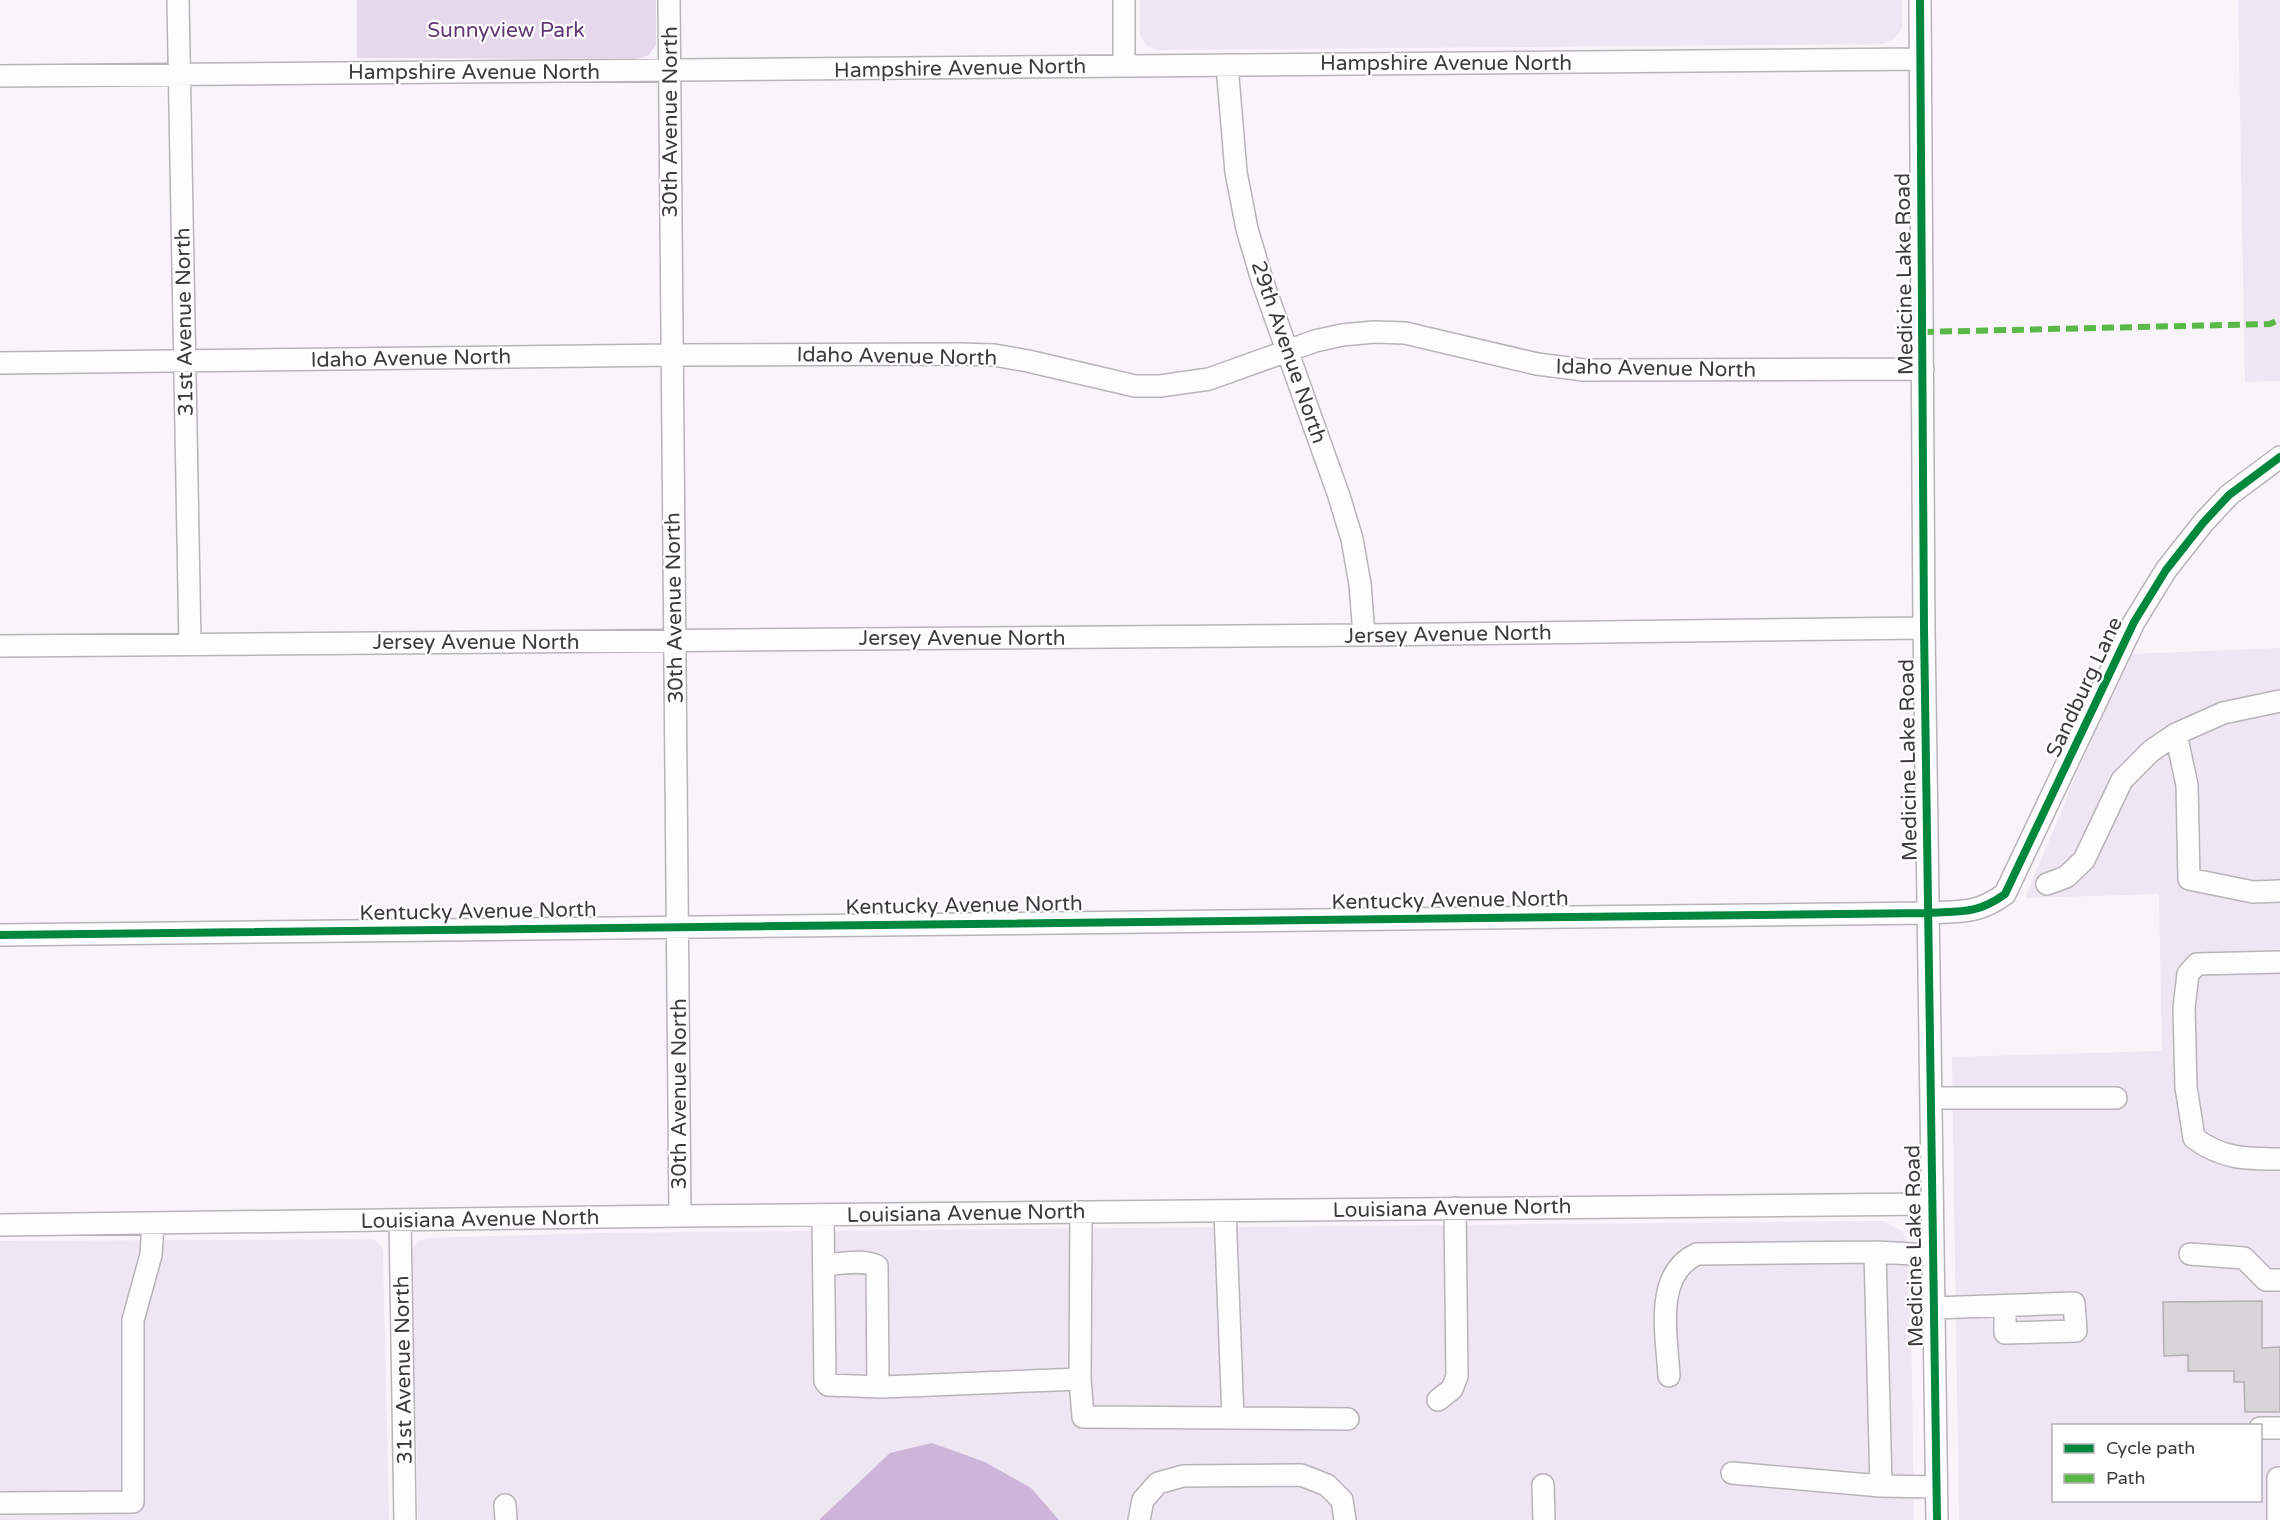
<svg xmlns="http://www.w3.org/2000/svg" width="2280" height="1520" font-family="'Varela Round',sans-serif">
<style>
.built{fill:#eee6f2;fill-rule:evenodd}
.green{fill:#e6d7ed}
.water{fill:#cdb5d9}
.building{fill:#d8d5da;stroke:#b2afb3;stroke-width:1.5}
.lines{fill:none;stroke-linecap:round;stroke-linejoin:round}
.minor-casing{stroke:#b7b4b8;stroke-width:24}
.minor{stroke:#fefdfe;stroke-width:21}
.quiet{stroke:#58b947;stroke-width:6;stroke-dasharray:12 6;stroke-linecap:butt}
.cycleway-casing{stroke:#fff;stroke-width:11}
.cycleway{stroke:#00873e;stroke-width:8}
.labels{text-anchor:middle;stroke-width:4.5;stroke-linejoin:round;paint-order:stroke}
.park-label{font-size:21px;fill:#623876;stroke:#fff}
.street-label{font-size:21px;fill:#3e3b3f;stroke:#fff}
</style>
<rect width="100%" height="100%" fill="#f8f4fa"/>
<path class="built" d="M1140 0H1902V29L1894 39 1883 44 1157 50 1147 46 1140 36Z
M2238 0H2280V381L2245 382Z
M2280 648V1520H1959L1952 1057 2162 1051 2159 894 2025 898 2092 738 2132 654ZM2054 1426H2260V1500H2054Z
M1883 1221 1902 1231 1910 1246 1914 1520H418L412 1250 419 1241 427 1238 600 1233Z
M373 1239 381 1245 383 1251 389 1520H0V1241Z"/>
<path class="green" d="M357 0H656V45L649 55 637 59 357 58Z"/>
<path class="water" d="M932 1443 985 1462 1031 1488 1059 1520H819L890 1453Z"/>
<path class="building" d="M2262 1301V1348L2280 1347V1412H2245L2244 1382H2234V1371H2188V1355L2164 1356 2163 1302Z"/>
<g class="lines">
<defs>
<path id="minor" d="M178 0 190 644
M669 0 680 1216
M1124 0V66
M1920 0 1924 628 1937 1520
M1227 65 1236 172 1247 229 1263 283 1339 496 1352 539 1360 584 1364 635
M0 76 1920 59
M0 363 671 355 958 354 994 355 1028 361 1135 386H1160L1209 379 1315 341 1342 335 1374 332 1405 333 1537 364 1584 370 1923 369
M0 646 1364 635 1924 628
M2176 734 2187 785 2189 879 2253 892 2280 891
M2047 884 2066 877 2084 860 2122 780 2151 751 2176 734 2223 713 2280 701
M0 935 1928 913C1961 911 1978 914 2005 894L2134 622 2166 570 2203 523 2229 495 2280 457
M2280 962 2197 964 2188 974 2184 1008 2186 1087 2194 1138C2222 1159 2246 1159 2280 1159
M1931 1098H2116
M1081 1212 1080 1379 1083 1417 1233 1418 1225 1211
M823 1215 825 1381 828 1385 883 1387 1080 1379
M400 1220 405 1520
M0 1225 680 1216 1931 1204
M2190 1254 2244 1258 2266 1280H2280
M824 1265C840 1264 863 1259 877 1266L878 1387
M1933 1308 2074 1303 2076 1331 2005 1333V1306
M1669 1376C1667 1336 1653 1274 1697 1254L1875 1252
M1438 1400 1452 1389 1457 1376 1455 1208
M1233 1418 1348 1419
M2260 1428H2280
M1732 1473 1881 1486 1936 1487
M1543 1485 1544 1520
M1881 1486 1875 1252 1932 1255
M0 1503 133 1502V1320L151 1255 153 1223
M505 1505 506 1520
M1139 1520 1143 1500 1158 1483 1183 1476 1301 1475 1327 1485 1342 1500 1345 1520
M2278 1520V1478H2280"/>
</defs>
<use href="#minor" class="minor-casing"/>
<use href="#minor" class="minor"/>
<path class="quiet" d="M1922 332 2270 324 2280 319"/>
<defs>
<path id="cycleway" d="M1920 0 1924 628 1937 1520
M0 935 1928 913C1961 911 1978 914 2005 894L2134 622 2166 570 2203 523 2229 495 2280 457"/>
</defs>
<use href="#cycleway" class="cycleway-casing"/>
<use href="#cycleway" class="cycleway"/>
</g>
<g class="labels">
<g class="park-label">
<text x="506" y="37">Sunnyview Park</text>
</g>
<g class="street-label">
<text x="1446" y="70">Hampshire Avenue North</text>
<text transform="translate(960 68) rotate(-1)" y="7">Hampshire Avenue North</text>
<text x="474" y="79">Hampshire Avenue North</text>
<text transform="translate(670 122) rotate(-90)" y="7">30th Avenue North</text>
<text transform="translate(1904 274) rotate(-91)" y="7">Medicine Lake Road</text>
<text transform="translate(184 322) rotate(-91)" y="7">31st Avenue North</text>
<text transform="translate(1289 352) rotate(71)" y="7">29th Avenue North</text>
<text transform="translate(897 356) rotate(1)" y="7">Idaho Avenue North</text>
<text transform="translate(411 358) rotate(-1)" y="7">Idaho Avenue North</text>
<text transform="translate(1656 368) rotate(1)" y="7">Idaho Avenue North</text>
<text transform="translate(674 608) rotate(-91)" y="7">30th Avenue North</text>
<text transform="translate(1448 634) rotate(-1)" y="7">Jersey Avenue North</text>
<text x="962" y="645">Jersey Avenue North</text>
<text x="476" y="649">Jersey Avenue North</text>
<text transform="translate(2084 687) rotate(-65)" y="7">Sandburg Lane</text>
<text transform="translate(1908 760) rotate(-91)" y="7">Medicine Lake Road</text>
<text transform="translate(1450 900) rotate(-1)" y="7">Kentucky Avenue North</text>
<text transform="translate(964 905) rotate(-1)" y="7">Kentucky Avenue North</text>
<text transform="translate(478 911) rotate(-1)" y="7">Kentucky Avenue North</text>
<text transform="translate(679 1094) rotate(-90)" y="7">30th Avenue North</text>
<text transform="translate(1452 1208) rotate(-1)" y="7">Louisiana Avenue North</text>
<text transform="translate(966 1213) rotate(-1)" y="7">Louisiana Avenue North</text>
<text transform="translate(480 1219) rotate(-1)" y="7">Louisiana Avenue North</text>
<text transform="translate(1914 1246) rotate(-91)" y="7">Medicine Lake Road</text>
<text transform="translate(403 1370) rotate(-91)" y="7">31st Avenue North</text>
</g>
</g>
<rect x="2052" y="1424" width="210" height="78" fill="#ffffff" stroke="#b2b1b2" stroke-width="1.5"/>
<rect x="2064" y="1444" width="30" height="9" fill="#00873e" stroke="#b2b1b2" stroke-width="1.5"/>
<text x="2106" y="1454" font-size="18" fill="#3e3b3f">Cycle path</text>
<rect x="2064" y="1474" width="30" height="9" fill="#58b947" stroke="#b2b1b2" stroke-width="1.5"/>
<text x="2106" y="1484" font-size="18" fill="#3e3b3f">Path</text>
</svg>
